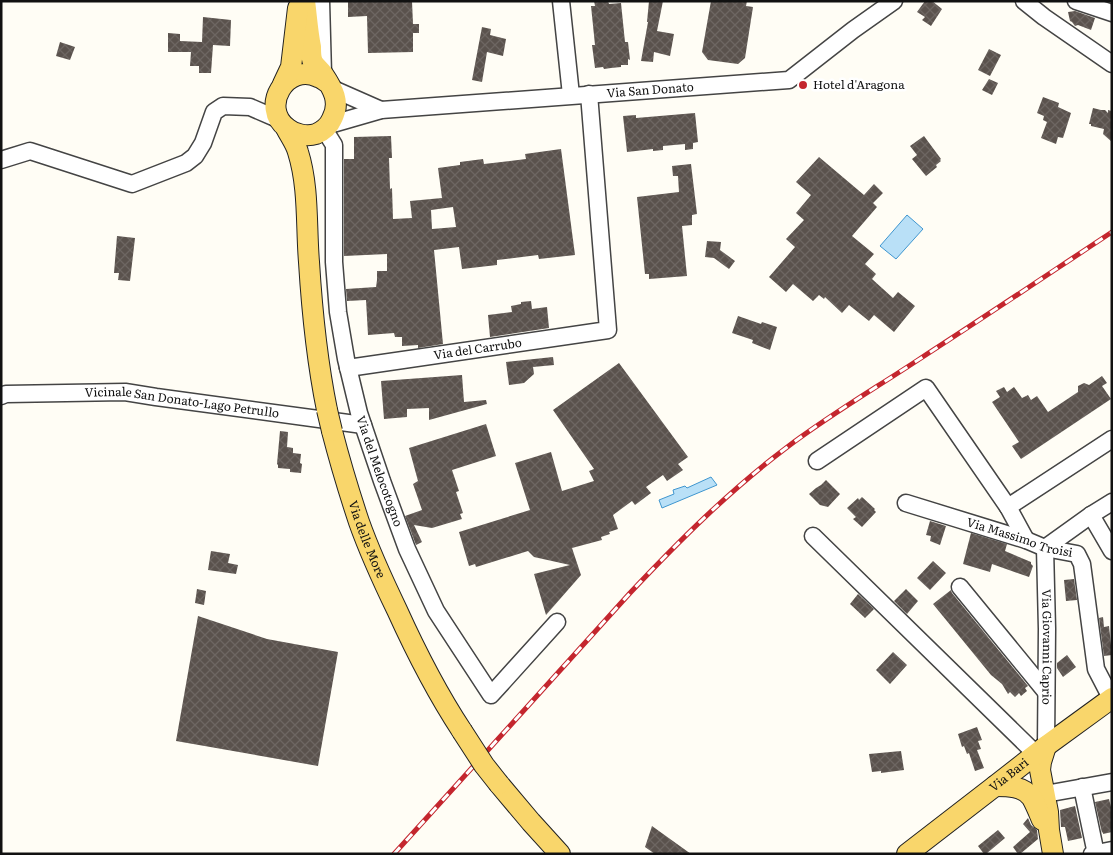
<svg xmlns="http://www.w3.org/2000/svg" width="1113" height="855" font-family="Literata,serif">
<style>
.water{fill:#b9e0f7;stroke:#3f96cf}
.building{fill:url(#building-cross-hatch);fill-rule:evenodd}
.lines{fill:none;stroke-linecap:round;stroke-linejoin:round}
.minor-casing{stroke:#444;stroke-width:19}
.major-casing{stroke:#222;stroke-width:22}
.minor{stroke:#fff;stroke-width:16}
.major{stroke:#f9d66b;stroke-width:20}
.rail-casing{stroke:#c4262e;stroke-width:5}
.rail{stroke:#fff;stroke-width:3;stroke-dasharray:9;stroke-linecap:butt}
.major-bridge-casing{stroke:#222;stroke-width:22;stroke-linecap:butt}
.major-bridge{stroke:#f9d66b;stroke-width:20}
.poi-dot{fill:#c4262e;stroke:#fff;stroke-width:2}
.labels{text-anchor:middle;stroke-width:5;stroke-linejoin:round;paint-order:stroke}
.poi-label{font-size:12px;fill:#111;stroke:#fff;text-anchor:start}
.street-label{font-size:12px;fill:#111;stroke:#fff}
</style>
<defs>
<pattern id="building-cross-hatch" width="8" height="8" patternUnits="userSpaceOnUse" patternTransform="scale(1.25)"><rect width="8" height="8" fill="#5a524d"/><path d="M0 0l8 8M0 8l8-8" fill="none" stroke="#6d6662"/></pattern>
</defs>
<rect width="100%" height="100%" fill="#fffdf5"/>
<path class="water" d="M907 215 923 229 896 259 880 246Z
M711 477 717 485 662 508 659 500 674 494 673 490 685 486 687 488Z"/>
<path class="building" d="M348 1H412L413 24H419V33H413V52L368 53 367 16 348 17Z
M594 1H608L609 4 621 3 625 42H628L630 60 628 59V65H621V67L611 68 604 69 603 67 595 68 592 45H595L591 6H595Z
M649 1H663L657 31 674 34 670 56 654 52 653 62 641 61 648 22H647Z
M711 1H747L746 6 753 7 745 58 738 64 708 60 702 52Z
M925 1H932L942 9 931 26 922 20 925 17 917 12Z
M1075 11 1095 18 1091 30 1078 25 1075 26 1072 22 1070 21 1068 12Z
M203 17 231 20 230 46 213 45 211 73H199V66H190L191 52H168V33L180 34V41L202 42Z
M482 27 491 29 490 35 506 39 503 56 487 52 482 82 472 80Z
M60 42 75 47 70 60 56 56Z
M989 49 1001 55 990 76 978 70Z
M989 79 998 83 992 95 982 90Z
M1043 97 1059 103 1058 107 1071 113 1063 138 1058 137 1056 144 1041 138 1047 122 1043 120 1044 116 1037 113Z
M1093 108 1101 110H1105L1108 113V110L1112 111V142L1103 134 1104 129 1091 126V124H1089Z
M695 113 698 142 693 143V149L685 150V144L663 146V150L653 151V149L627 152 623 116 636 115V118Z
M391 136 392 158H389L390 189 392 188 393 219 412 218 410 201 442 198 438 168 460 165V162L483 159 484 164 526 159 525 154 561 149 575 255 539 259 538 255 497 260V265L462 269 459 247 434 250 443 344 418 348V345L402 346V337H395L394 333 368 335 366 300 347 301 346 289 376 287 377 280V271H387V254L344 256V159H354V137ZM453 207 456 227 432 229 431 210Z
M924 136 941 159 940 160 941 161 936 165 937 167 926 176 912 159 917 155 910 146Z
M819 157 864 195 874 184 883 193 873 203 877 207 852 236 874 254 865 264 876 274 872 279 893 298 898 292 915 306 894 332 874 315 869 321 849 305 842 313 825 297 824 299 819 295 813 301 793 284 786 292 769 277 795 247 786 239 804 220 796 213 811 195 796 182Z
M691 164 697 214 692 215V225L682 226 687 276 649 279V274H645L637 197 679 192 678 176H673L672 166Z
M117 236 135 238 130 281 118 280 119 273H114Z
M707 241 721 242 720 250 735 261 729 269 714 258 705 257Z
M531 301 532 309 547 307 549 328 490 337 488 315 512 312 511 306 521 304V302Z
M738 316 761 324 762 322 777 327 770 350 752 343 753 340 732 333Z
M553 357 554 365 533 367 534 374 524 383 509 385 506 362Z
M619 363 688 457 678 464 683 470 667 481 663 475 646 487 651 493 635 505 632 501 613 515 618 529 609 532 610 534 601 537 602 540 572 548 581 575 546 615 534 574 570 565 534 557 528 551 476 567 475 564 469 566 459 532 530 510 515 463 551 452 562 491 594 481 589 471 594 469 553 410Z
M462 375 464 402 486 400 487 404 429 420V408L407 409V417L384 419 381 381Z
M1102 376 1107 383 1102 386 1111 399 1021 459 1012 446 1019 442 992 402 1000 397 996 391 1004 387 1007 392 1014 387 1022 398 1028 395 1031 400 1037 396 1048 412 1078 392V386L1084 383 1089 385Z
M486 424 496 456 452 470 459 491 456 492 463 513 460 514 462 519 432 528 414 525 422 542 416 545 405 516 422 510 413 484 418 481 409 448Z
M280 431 288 432 287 447 293 448V453L301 454 300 463 302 464 301 473 290 472V469L278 468V465L277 464Z
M826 480 840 494 828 507 820 505 809 494 816 488 821 485Z
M862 497 875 509 874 510 876 512 862 527 853 519 856 517 847 508 858 498 859 500Z
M930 521 946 526 940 545 930 541 931 536 926 535Z
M971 533 1007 544 1005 551 1031 562V564L1033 566 1029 577 992 564 990 572 963 564Z
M211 551 230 554 228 563 238 565 236 574 208 570Z
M933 561 946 573 930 590 917 578Z
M1074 579 1077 600 1066 601 1064 580Z
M197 589 206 591 204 605 195 603Z
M906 589 918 601 907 614 894 601Z
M951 590 952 593 1028 686 1025 688 1027 691 1021 696 1019 693 1015 697 1010 692 1008 694 1002 684 991 675 933 604Z
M858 594 874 609 865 618 850 604Z
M198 616 267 639 338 652 318 766 176 741Z
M1103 617 1104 627 1109 626 1112 655 1104 656 1099 618Z
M893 652 907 665 890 684 876 670Z
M1067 655 1076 667 1063 677 1057 668V663Z
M977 727 982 740 978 741 981 749 977 750 984 768 975 771 969 753 967 754 964 746 962 747 958 734Z
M901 751 904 770 881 773V771L872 772 869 754Z
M1109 799 1112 811V832L1103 834V832L1102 833 1095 802Z
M1075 806 1082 838 1068 841 1065 827H1061L1060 810Z
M1028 818 1031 825 1037 830 1038 839 1020 854H1018L1013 847 1030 832 1023 824Z
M652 826 691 854H655L645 847Z
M998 830 1005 838 986 854H984L978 846Z"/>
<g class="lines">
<defs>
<g id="minor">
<path d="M321 1 323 74"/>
<path d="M561 1 571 95"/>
<path d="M1024 1 1044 17 1112 64"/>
<path d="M1076 1 1112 13"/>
<path d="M331 88 381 110"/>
<path id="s1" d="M329 125 381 110 789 80 853 30 894 1"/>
<path id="s2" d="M323 131 329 137 334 145V262L338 312 346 359 359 413 382 481 407 549 436 611 491 695 557 622"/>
<path d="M1 160 30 151 132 184 186 163 195 156 203 143 214 112 223 106 250 107 280 120"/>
<path id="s3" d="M348 368 608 330 589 94"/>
<path id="s4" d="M1 396 6 394 125 392 156 397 363 425"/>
<path d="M817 461 926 388 1008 507 1026 540"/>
<path id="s5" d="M906 503 1026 540 1045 548 1077 554 1082 564 1096 669 1109 694 1112 697"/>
<path d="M1008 507 1112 439"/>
<path d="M1091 515 1112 551"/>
<path d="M813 536 1036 754 1041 762"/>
<path id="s6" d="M1045 548 1047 629 1046 746"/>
<path d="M1045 548 1091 515 1112 502"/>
<path d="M960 587 1046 692"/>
<path d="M1082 787 1096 854"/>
<path d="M1034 796 1112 782"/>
<path d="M1092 854 1112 850"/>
</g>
<g id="major">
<path d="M305 1C307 16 308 32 311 47 311 51 311 58 313 62 315 66 320 70 323 74 333 89 341 102 332 119 329 126 323 131 316 134 306 137 294 134 287 128 259 107 287 62 318 77 322 78 325 81 328 83"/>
<path d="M283 84 291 67 298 8"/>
<path d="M286 128C290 136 296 144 298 152 309 187 306 226 309 262 312 311 317 361 327 410"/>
<path id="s7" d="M332 431C340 462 349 492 359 522 370 553 383 581 397 610 416 652 437 693 462 731"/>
<path d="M1046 746 1041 762 1040 770 1048 812 1049 830 1053 854"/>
<path d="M499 784 531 822 560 854"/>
<path d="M995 786C1008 786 1024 786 1032 798 1036 805 1039 813 1042 820"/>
<path id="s8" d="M907 854 995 786 1046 746 1112 698"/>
</g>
</defs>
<use href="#minor" class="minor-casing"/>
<use href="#major" class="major-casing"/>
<use href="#minor" class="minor"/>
<use href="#major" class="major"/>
<defs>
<path id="rail" d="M394 854 630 593C679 541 729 491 786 448 828 416 874 389 918 360 983 318 1047 275 1112 232"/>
</defs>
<use href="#rail" class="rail-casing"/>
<use href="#rail" class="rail"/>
<defs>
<path id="major-bridge" d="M327 410 332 431
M462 731 484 765 499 784"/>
</defs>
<use href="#major-bridge" class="major-bridge-casing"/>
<use href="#major-bridge" class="major-bridge"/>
</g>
<circle class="poi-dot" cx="803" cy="85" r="5"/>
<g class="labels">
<g class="poi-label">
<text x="813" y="89">Hotel d'Aragona</text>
</g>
<g class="street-label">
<text dy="4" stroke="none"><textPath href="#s1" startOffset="324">Via San Donato</textPath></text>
<text dy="4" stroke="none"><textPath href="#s3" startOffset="131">Via del Carrubo</textPath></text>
<text dy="4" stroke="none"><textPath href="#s4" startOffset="182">Vicinale San Donato-Lago Petrullo</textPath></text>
<text dy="4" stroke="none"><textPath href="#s2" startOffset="350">Via del Melocotogno</textPath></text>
<text dy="4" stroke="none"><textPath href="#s5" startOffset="119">Via Massimo Troisi</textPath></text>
<text dy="4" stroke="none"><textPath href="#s7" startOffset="114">Via delle More</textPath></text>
<text dy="4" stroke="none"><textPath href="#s6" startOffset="99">Via Giovanni Caprio</textPath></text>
<text dy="4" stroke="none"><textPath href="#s8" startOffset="129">Via Bari</textPath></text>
</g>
</g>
<rect width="1113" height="855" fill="none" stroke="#111111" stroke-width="5"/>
</svg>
